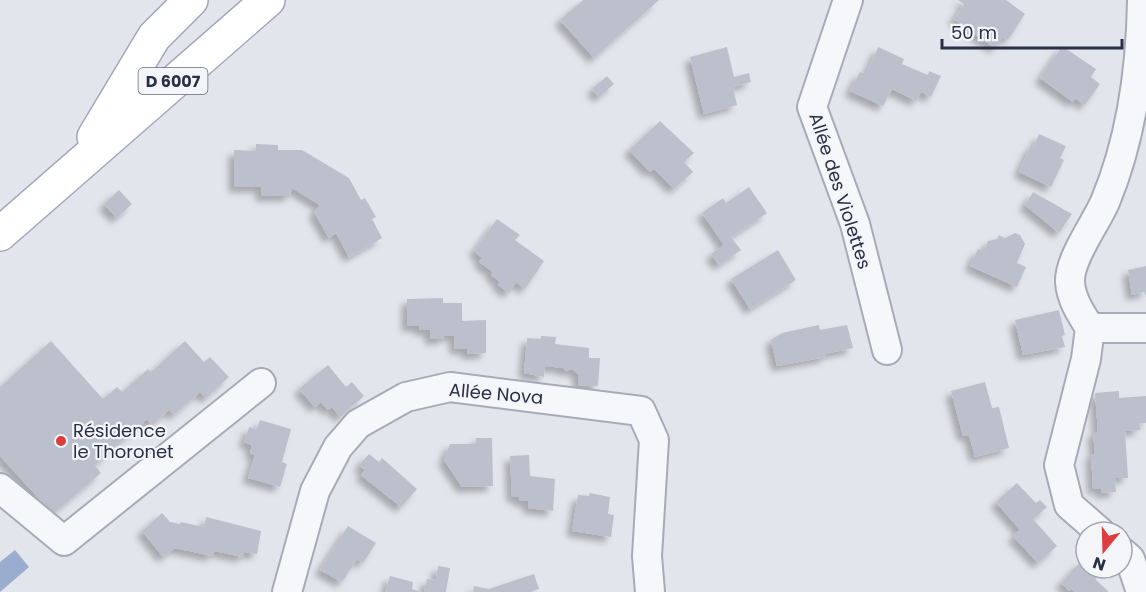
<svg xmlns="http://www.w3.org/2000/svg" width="1146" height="592" font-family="Poppins,sans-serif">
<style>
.water{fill:#9badcf}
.building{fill:#bcc0cd;filter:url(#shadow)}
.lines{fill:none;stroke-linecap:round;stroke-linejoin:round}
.minor-casing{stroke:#a7abb7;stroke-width:32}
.primary-casing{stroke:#a1a7b9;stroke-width:36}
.minor{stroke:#f6f7fa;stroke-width:28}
.primary{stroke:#fff;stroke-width:33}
.poi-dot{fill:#dc3d3f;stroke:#f3f5f9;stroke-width:2}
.labels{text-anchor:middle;stroke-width:4.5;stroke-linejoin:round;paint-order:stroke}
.shield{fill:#f3f5f9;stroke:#656a7c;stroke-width:1.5}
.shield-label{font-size:16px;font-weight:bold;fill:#282f46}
.street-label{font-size:18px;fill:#282f46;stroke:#f3f5f9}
.poi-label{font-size:18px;fill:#282f46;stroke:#f3f5f9;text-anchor:start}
</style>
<defs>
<filter id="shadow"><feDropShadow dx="-5.5" dy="5.5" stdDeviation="3" flood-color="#0004"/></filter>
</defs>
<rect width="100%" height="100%" fill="#e3e5ec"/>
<path class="water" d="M15 550 29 567 0 592V562Z"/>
<path class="building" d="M583 0H659L594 58 560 20Z
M958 0H1006L1025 14 1008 40 1003 37 995 48 954 19 964 4Z
M1062 46 1096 69 1091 77 1100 84 1085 105 1075 98 1073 102 1040 78Z
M727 47 734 77 749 73 751 82 733 87 737 105 704 114 690 57Z
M878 47 904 59 902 64 928 75 929 71 941 76 931 97 921 92 916 101 892 89 883 106 850 91 860 72 866 74Z
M607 76 614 84 599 97 592 89Z
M660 121 694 153 684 162 693 172 674 189 654 169 650 172 629 150Z
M1039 134 1066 146 1060 158 1064 160 1051 187 1019 172 1031 145 1034 146Z
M256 144 278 145V150H302L349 178 361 200 365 198 376 217 372 219 382 238 349 257 336 233 329 238 314 212 320 205 292 188 290 196H261V187H234V150L256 151Z
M749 187 767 213 731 237 741 250 719 265 711 254 724 245 702 213 723 198 726 203Z
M119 190 132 204 117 218 104 204Z
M1033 192 1072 214 1059 233 1025 205Z
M497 219 520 235 515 240 544 261 525 289 516 282 509 293 498 285 500 282 491 275 493 272 479 262 482 258 474 251Z
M1015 233 1020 235 1025 244 1017 263 1026 267 1017 287 970 266 978 249 984 252 988 241 997 239 999 235 1005 238Z
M778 250 796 280 750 309 731 279Z
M1146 266V297L1144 292 1132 295 1128 270Z
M443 298V303H462V321L486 320V353L467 354V349H455L454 335 443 336 444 339H430V330H420L419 326H407V299Z
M1059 310 1065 335 1062 336 1065 347 1023 355 1015 320Z
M819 325 820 330 847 325 853 348 825 354 826 357 777 366 771 340 782 333Z
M541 336 556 337 555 344 589 348V358H600L598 386 578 385V374L572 369 566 371 563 368 545 366 544 377 524 373 527 338 541 339Z
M51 341 103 399 117 387 122 392 148 369 151 372 185 341 204 362 210 357 229 377 206 398 200 392 174 415 169 410 152 425 147 419 95 465 101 473 53 514 0 456V387Z
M328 365 346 387 352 382 364 396 340 417 332 407 328 410 321 402 315 407 299 389Z
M985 382 992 408 999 407 1009 448 975 457 969 435 963 436 951 391Z
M1119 391V398L1146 396V423H1139L1140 430 1125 431 1128 478H1115L1116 492 1101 493V488L1093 489 1091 454H1095L1093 432H1098L1095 393Z
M260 420 291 429 282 462 287 464 280 487 248 478 255 455 250 453 252 445 244 442 249 427 257 429Z
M476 438H492L493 486 462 487 444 460 450 444H476Z
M369 454 379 462 382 458 417 489 401 507 361 475 365 470 359 465Z
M529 455 530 476 555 479 553 511 528 508V501H519V497H512L510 456Z
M1017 483 1036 503 1040 500 1047 507 1033 519 1057 546 1038 563 1013 536 1020 530 996 502Z
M590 493 610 497 608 514 614 515 611 537 572 531 578 495 589 496Z
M162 513 170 522 180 524 181 522 204 527 206 517 261 531 257 554 244 552 243 557 214 551 212 556 175 548 163 557 142 531Z
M348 526 376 543 363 563 357 559 342 582 320 570Z
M1082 560 1086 568H1091L1099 576 1095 579 1109 592H1075L1071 589 1069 591 1061 583Z
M438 566 450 568 446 592H424L427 579 436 580Z
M534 574 539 589 530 592H473L474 586 489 589Z
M390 576 413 582 412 589 421 592H385Z"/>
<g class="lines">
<defs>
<path id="minor" d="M848 0 812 107 855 224 887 350
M1142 0C1141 67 1131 140 1105 202 1096 223 1069 259 1070 282 1071 299 1081 314 1090 328H1146
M1090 328 1086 359 1059 465 1069 505 1100 532
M0 488 64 541 261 383
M1122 552 1130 559 1141 592
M287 592 315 491 338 447 358 424 406 397 450 387 641 411 654 440 647 556 650 592"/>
<path id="primary" d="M94 137 154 37 191 0
M0 234 268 0"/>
</defs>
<use href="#minor" class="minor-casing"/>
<use href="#primary" class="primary-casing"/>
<use href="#minor" class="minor"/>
<use href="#primary" class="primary"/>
</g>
<circle class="poi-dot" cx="61" cy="441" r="6"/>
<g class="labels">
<rect class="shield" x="138.5" y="68" width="69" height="26" rx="4.5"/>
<g class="shield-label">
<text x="173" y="87">D 6007</text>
</g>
<g class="street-label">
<text transform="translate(840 191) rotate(72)" y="6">Allée des Violettes</text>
<text transform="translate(496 394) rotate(5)" y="6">Allée Nova</text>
</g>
<g class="poi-label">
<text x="73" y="437">Résidence<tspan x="73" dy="21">le Thoronet</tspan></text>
</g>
</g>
<g transform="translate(1104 550) rotate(199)"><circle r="28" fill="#f3f5f9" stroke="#a2a6b1" stroke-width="1.5"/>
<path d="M0-4.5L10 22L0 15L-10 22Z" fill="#dc3d3f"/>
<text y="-9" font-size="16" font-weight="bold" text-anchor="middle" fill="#282f46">N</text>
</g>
<path d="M942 39v9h180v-9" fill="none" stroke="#282f46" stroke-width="3"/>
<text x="951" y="39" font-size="18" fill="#282f46" stroke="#f3f5f9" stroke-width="4.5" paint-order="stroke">50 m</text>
</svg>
